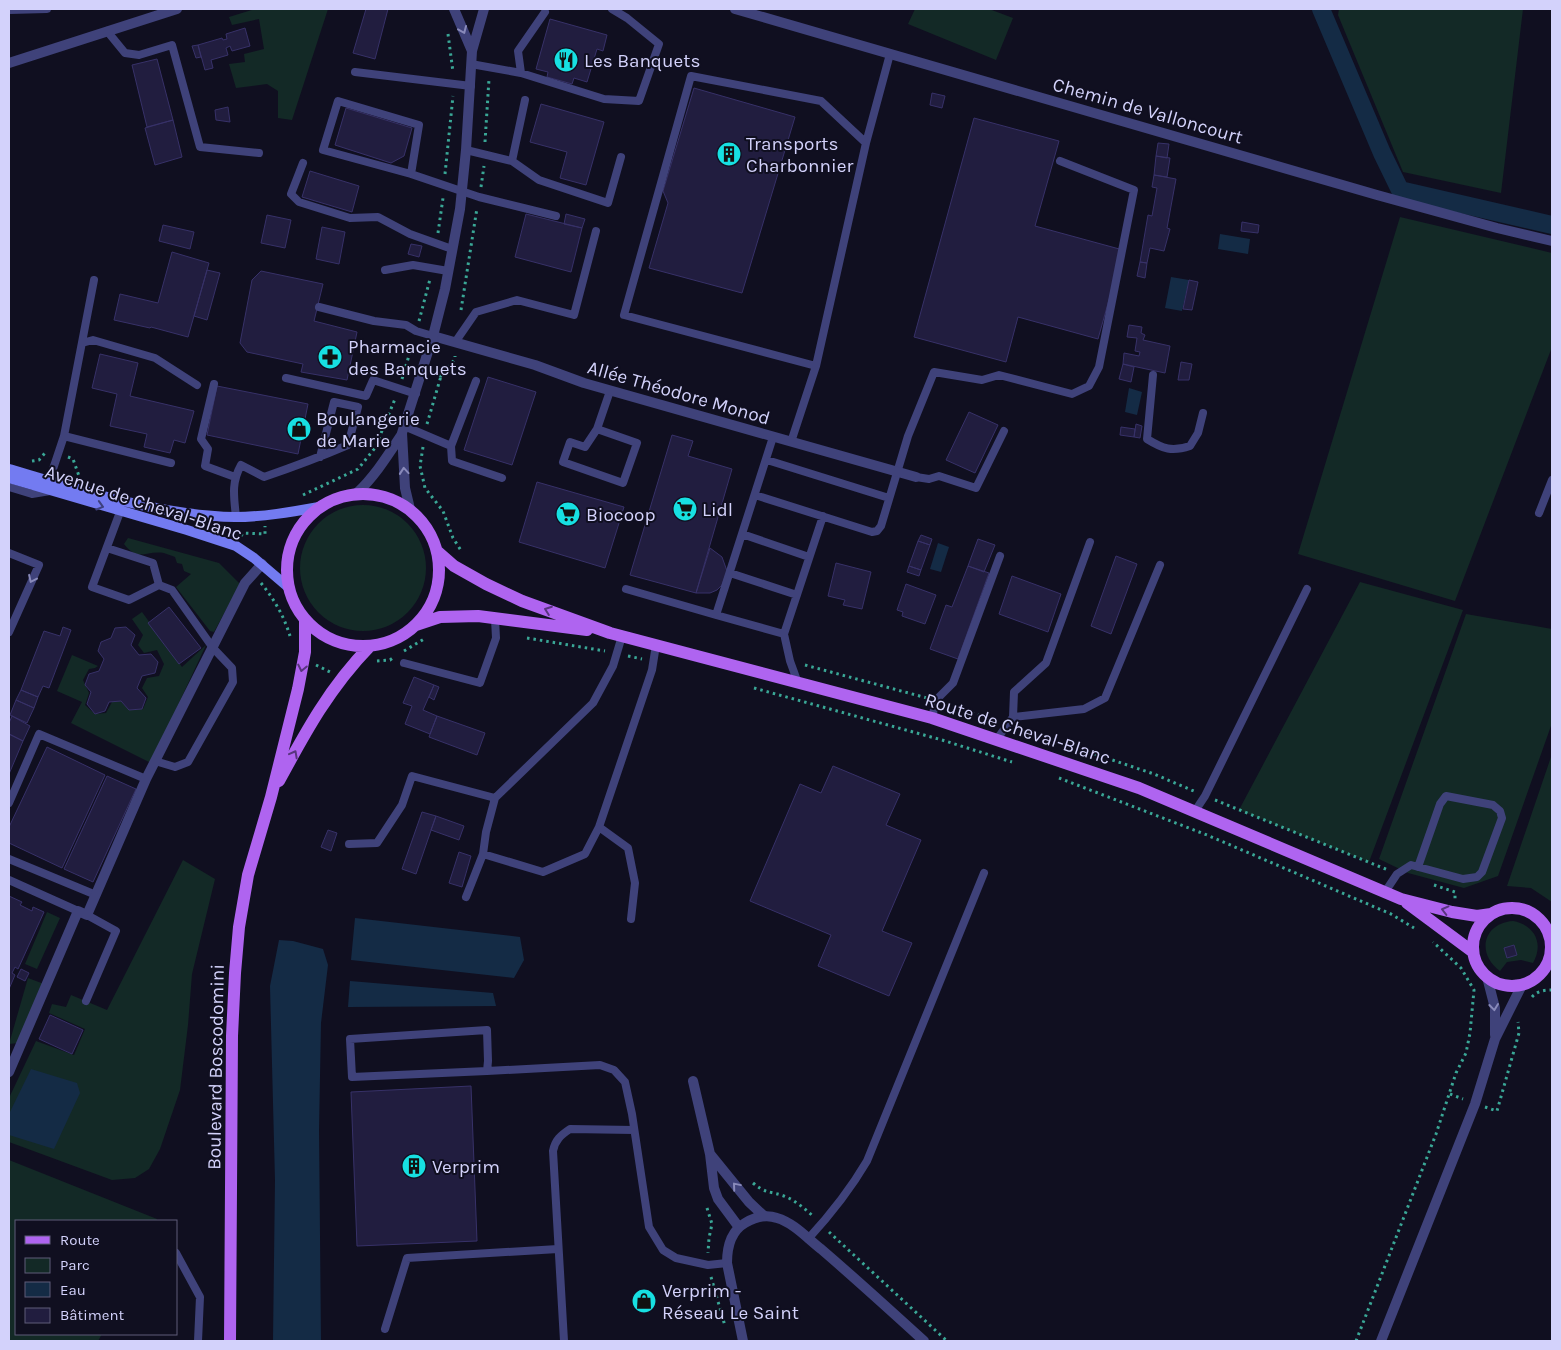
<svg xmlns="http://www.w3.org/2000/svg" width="1561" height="1350" font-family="Karla,sans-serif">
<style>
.green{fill:#132926}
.water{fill:#142b45}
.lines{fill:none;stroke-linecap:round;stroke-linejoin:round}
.canal{stroke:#142b45;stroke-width:18}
.building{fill:#211d3f;stroke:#373168}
.path{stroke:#3aa796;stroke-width:3;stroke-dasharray:2.5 4;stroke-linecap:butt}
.service{stroke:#3f427a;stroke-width:8}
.minor{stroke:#3f427a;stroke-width:10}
.tertiary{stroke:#3f427a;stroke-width:10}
.secondary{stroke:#737bf1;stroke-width:10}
.primary{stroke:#af64f0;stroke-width:12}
.oneway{stroke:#898aba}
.oneway2{stroke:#3d407e}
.oneway3{stroke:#58357e}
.labels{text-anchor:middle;stroke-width:4;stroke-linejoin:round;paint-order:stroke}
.poi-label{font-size:19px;fill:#d3d2fb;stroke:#100f20;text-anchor:start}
.street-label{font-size:19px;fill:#d3d2fb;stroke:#100f20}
</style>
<rect width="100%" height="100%" fill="#100f20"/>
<path class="green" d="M255 9H328L292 120 278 118V91L267 84 236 88 229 64 245 62 244 54 264 49 259 19 232 25 229 17Z
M915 9H989L1013 18 996 60 908 24Z
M1339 9H1523L1501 193 1403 172 1338 15Z
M1400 217 1552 253V347L1455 601 1298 554Z
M300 568a63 63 0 1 1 126 0a63 63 0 1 1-126 0Z
M128 538 219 563 240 584 214 632 210 631 176 587 191 574 184 571 182 564 177 563 175 557C172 556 167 554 164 553 145 550 139 563 124 544Z
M1360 582 1463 610 1369 862 1239 810Z
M142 612 182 667 206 645 151 763 71 723 82 702 57 691 72 655 98 666 95 668 89 669 83 680 89 693 85 705 95 714 106 713 112 702 121 701 129 710 143 709 148 697 142 688 147 678 159 676 164 664 157 650 144 653 138 645 143 635 132 619Z
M1466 614 1552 629V723L1498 876 1464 888 1408 873 1379 859Z
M1552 754V902L1531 888 1507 886Z
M183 860 215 879 192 974 188 1025 180 1090 160 1149 149 1169 135 1178 112 1180 9 1142V1098L36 1041 74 1055 85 1029 49 1013 52 1004 66 1007 71 995 107 1010Z
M47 912 60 918 37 969 25 964Z
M1513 921C1535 925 1544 944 1533 963L1521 960 1507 962 1500 971C1476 954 1483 923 1513 921Z
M28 978 44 984 18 1043 9 1044Z
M9 1160 157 1219 156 1221H16V1334H102L98 1341H9Z"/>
<path class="water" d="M1220 234 1250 239 1248 254 1218 249Z
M1171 277 1189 280 1182 311 1165 308Z
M1129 388 1142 392 1137 415 1125 412Z
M938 543 949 547 941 572 930 569Z
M355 918 520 937 524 960 514 978 351 960Z
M279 940 293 941 323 949 328 965 321 1023 319 1130 321 1341H273L275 1180 270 986Z
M350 981 493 993 496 1006 348 1007Z
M31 1069 77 1083 80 1093 54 1149 9 1135V1114Z"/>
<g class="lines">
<path class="canal" d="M1321 9 1382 153 1400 190 1552 225"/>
</g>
<path class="building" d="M366 9H388L375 59 353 53Z
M550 19 607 35 603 51 597 49 587 82 574 78 572 84 547 77 548 72 536 69Z
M245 28 250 46 232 51 230 46 226 48 228 55 211 60 213 68 205 70 198 45 222 38 223 40 227 39 226 34Z
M198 45 201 57 196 58 192 46Z
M157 59 173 120 147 127 132 65Z
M694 88 795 117 742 293 649 268 668 203 663 191Z
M932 93 945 96 942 108 930 105Z
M541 104 604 122 586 185 560 178 567 152 530 142Z
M228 107 230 122 216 120 215 110Z
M346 108 412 128 404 156 391 163 335 145Z
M974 118 1059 141 1035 226 1123 250 1098 339 1018 317 1006 362 914 337Z
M173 120 182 157 155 165 145 128Z
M1158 143 1169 144 1167 158 1156 156Z
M1156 156 1170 158 1167 177 1154 175Z
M310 171 359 186 352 212 302 197Z
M1154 175 1176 179 1167 228 1170 229 1164 251 1150 248 1147 263 1140 262 1148 215 1152 216 1157 188 1152 187Z
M526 214 582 228 571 272 515 257Z
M566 214 585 219 582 228 564 224Z
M267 215 291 220 285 248 261 243Z
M1242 222 1259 225 1258 233 1241 231Z
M163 225 194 232 190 249 159 241Z
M322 227 345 232 339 264 316 259Z
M411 244 422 246 419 257 408 254Z
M172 252 209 263 188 337 151 327 150 328 114 320 120 294 158 303Z
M1140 262 1147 263 1145 278 1137 276Z
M207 270 220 273 207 320 194 316Z
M261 271 323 284 314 321 357 332 347 380 301 372 303 364 247 352 240 343 252 280Z
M1189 280 1198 282 1192 310 1183 309Z
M1129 325 1142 327 1141 333 1145 335 1143 340 1170 346 1165 373 1123 364 1124 353 1139 356 1140 352 1135 351 1137 338 1127 337Z
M100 354 138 363 130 396 194 411 185 443 174 440 170 453 144 447 147 434 110 426 117 394 92 388Z
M1181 362 1192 364 1189 380H1178Z
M1123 364 1134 367 1131 382 1119 379Z
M488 377 536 392 512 465 464 450Z
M217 386 308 404 298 454 207 435Z
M969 412 998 425 975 473 946 460Z
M1136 424 1142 426 1140 438 1134 437Z
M1121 427 1135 429 1134 437 1120 435Z
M672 435 693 441 688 456 732 469 696 593 630 575Z
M537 482 624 507 605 568 519 542Z
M921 535 932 539 930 545 918 541Z
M978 539 995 545 984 572 968 566Z
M918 541 930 545 921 570 909 566Z
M710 548 722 557 727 571 722 585 717 590 710 593H696Z
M1116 556 1137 564 1111 634 1091 626Z
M836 563 871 572 862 609 843 605 845 600 828 596Z
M909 566 921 570 919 576 907 572Z
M968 566 989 573 958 659 930 649 946 605 952 607Z
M1012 576 1061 594 1048 632 999 614Z
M906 584 936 595 925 624 902 616 903 612 897 610Z
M169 607 201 648 179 664 148 623Z
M63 627 71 630 49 688 43 686 38 697 21 690 44 631 60 636Z
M126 627 135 635 131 645 139 655 151 654 158 662 155 673 142 676 137 688 146 698 142 709 129 710 121 701 109 702 105 711 95 714 87 704 91 692 85 685 89 674 99 671 104 659 98 651 101 642 111 638 115 628Z
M414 677 434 685 423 710 437 716 430 734 405 724 412 706 403 703Z
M434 685 439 687 434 700 429 697Z
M21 690 38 697 34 708 16 700Z
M16 700 34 708 27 723 10 715Z
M12 716 30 726 23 741 9 734V723Z
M437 716 485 733 477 755 429 737Z
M9 734 23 741 9 774Z
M47 747 105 775 62 868 9 843V827Z
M833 766 900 794 886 825 921 840 882 931 912 943 889 996 818 966 831 935 750 901 800 784 821 793Z
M107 776 136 789 93 882 64 869Z
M422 812 436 816 416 874 402 869Z
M436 816 464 826 459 840 431 830Z
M328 830 337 833 331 851 321 847Z
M459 852 471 856 462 887 449 883Z
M9 896 22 902 20 905 32 911 33 907 44 912 18 969 15 967 12 973 15 975 9 989Z
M1514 945 1517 955 1507 958 1504 948Z
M21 969 29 973 25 981 17 977Z
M50 1015 83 1030 72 1054 39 1039Z
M471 1086 477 1241 357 1246 351 1092Z"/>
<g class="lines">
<path class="path" d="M448 34 453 72
M485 142 489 79
M445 174 453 96
M481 187 484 166
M438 233 443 198
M461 310 477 208
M419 321 430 279
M433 373 441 376 455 359V356
M402 379 413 342
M427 424 441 376
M423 447 420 466 425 488 443 511 453 538 462 552
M68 457 73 459 79 476
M32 461 39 460 45 453
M303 495 358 469 375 448 395 399
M241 536 243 533 265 534V526
M261 583C274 599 284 616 290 636
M527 638 605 651
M404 651 424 639
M628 656 642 659
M377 661 390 660 394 657
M316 665 330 672
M805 665 927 698
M754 688 942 740 1012 762
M947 704 995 721
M1020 729 1154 774 1196 792
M1059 778 1207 835 1391 914 1414 928
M1215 800 1388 870
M1434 885 1455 892V899
M1532 997C1537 991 1544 990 1552 990
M1450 1094 1463 1099
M1485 1107 1497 1111 1519 1033 1518 1022
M753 1183C765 1193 768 1191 781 1195 794 1199 804 1208 814 1217
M707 1208 712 1224 709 1238 708 1253
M829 1232 947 1341
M711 1277 725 1326
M1356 1341 1436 1134 1456 1073 1466 1053 1470 1033 1474 990 1461 968 1433 942"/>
<path class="service" d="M9 10 47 9
M107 31 125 53 139 55 172 45 200 147 259 153
M471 64 521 73 604 99 639 101 659 44 627 18 612 9
M355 72 471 86
M521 73 518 51 545 12
M866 143 890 54
M466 150 512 161 525 100
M512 161 539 180 608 203 621 157
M303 163 291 194 299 202 350 218 378 217 410 234 452 249
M411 174 323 150 338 101 419 125 411 174 479 197 556 216
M385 270 413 265 448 271
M319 307 374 321 406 325 416 331 433 336
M456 341 476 312 517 300 574 315 596 231
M82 343 93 340 155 358 197 385
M1153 375 1147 439C1163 449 1172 452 1190 446L1198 433 1203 413
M286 378 366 396 373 380 416 394
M214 384 201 439 208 449 205 466 235 477
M404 426 451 446 452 461 502 478
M597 429 637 443 623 483 563 462 570 442 585 447 597 429 610 391
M64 436 94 280
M791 442 816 366 624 315 691 76 821 101 866 143 816 366
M451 446 476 381
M767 460 889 498
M916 477 929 479 939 476 976 488 1004 431
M49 481 64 436 171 463
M9 487 32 494 50 491
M755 495 872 532 877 531 881 526 908 436 934 372 982 380 999 375 1072 394 1089 386 1099 367 1134 190 1060 161
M1539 513 1552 480
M236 517C234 497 231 483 241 465L264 477C293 467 320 457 348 445L358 407 334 402 320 457
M742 534 809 557
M107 548 153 563 159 585 129 600 92 587 120 512
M9 553 39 565 9 632
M730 573 797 595
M626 589 716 615 773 437
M716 615 784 634 823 516
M784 634 790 661 798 683
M404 663 480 683 496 638 495 619
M1013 717 1014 692 1046 663 1090 542
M932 718 936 700 953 683 1000 556
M997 739 1013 717 1084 709 1105 698 1160 565
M155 761 175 767 188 762 233 682 232 668 213 648 172 590 159 585
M9 803 39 734 146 779
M1195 811 1205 796 1307 589
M349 844 377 843 402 805 412 776 495 798 593 703 613 666 622 636
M483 854 486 832 495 798
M9 859 96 895
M9 880 78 911
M1385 892 1397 874 1411 865 1463 879 1477 877 1482 872 1502 818 1500 811 1493 805 1446 796 1440 804 1418 867
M466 897 483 854 543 872 585 854 599 827
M631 919 635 883 628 848 599 827 652 670 656 645
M86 1001 116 931 87 915
M487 1071 352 1077 350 1039 487 1030 488 1061 487 1071 600 1065 614 1070 625 1082 632 1114 649 1227 663 1250 676 1258 708 1265 727 1263
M808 1239C831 1214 850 1190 867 1161L984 873
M176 1253 200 1297 198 1341
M385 1329 407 1258 558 1249
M564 1341 553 1151C555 1140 561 1135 570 1129L634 1130"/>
<path class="minor" d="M735 9 1377 195 1497 228 1552 241
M433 336 535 365 584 383 916 477
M1487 977 1495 1008V1035
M9 1072 78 911 87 915 146 779 245 583 262 564
M693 1081 710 1154 714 1188 718 1199 738 1226
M710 1154 749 1202 764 1216
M743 1341 727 1263C727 1248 731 1231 745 1223 755 1217 766 1214 777 1218 794 1223 807 1238 821 1249 856 1279 890 1310 924 1341
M1381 1341 1475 1104 1495 1039 1522 985"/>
<path class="tertiary" d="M454 9 472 51
M9 63 177 9
M357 493C375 476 388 455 402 434
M410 509 405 488 402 433 433 336 445 289 460 209 466 150 472 51 484 9"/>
<path class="secondary" d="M9 469C78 490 163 516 235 517 263 517 291 512 319 507
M9 478 187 530 236 546 254 558 288 587"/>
<path class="primary" d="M287 570a76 76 0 1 1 152 0a76 76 0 1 1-152 0Z
M438 552 454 566 486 584 522 601 610 633 932 718 1139 788 1401 899 1452 912 1477 916 1491 914
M416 625 440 617 478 616 587 630
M279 781C306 731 330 687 370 646
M1407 903 1473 952
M1473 947a39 39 0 1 1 78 0a39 39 0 1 1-78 0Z
M230 1341 232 1036 235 973 239 927 248 875 271 797 298 689 305 652V620"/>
</g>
<defs><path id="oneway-chevron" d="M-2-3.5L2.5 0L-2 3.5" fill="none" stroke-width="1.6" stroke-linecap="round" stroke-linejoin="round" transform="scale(1.25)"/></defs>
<g class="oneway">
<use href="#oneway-chevron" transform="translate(463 30) rotate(67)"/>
<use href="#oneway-chevron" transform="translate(404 471) rotate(-95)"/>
<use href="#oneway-chevron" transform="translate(32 579) rotate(115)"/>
<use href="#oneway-chevron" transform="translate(1494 1007) rotate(83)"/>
<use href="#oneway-chevron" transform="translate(736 1186) rotate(-130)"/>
</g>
<use class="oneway2" href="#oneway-chevron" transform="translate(100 506) rotate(17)"/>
<g class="oneway3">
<use href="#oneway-chevron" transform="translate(548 610) rotate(-160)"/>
<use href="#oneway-chevron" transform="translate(302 668) rotate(102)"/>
<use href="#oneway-chevron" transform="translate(294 754) rotate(-62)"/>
<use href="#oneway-chevron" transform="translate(1445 910) rotate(-166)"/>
</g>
<defs>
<symbol id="restaurant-disc" viewBox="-11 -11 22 22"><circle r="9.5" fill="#17e0e2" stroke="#100f20"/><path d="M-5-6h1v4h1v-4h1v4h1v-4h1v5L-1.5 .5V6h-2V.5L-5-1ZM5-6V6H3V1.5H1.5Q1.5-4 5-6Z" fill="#111"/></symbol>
<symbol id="building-disc" viewBox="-11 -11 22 22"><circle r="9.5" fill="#17e0e2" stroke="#100f20"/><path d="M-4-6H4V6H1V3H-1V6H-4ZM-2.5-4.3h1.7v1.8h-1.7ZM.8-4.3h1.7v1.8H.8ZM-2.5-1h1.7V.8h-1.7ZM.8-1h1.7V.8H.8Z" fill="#111"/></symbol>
<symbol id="pharmacy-disc" viewBox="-11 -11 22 22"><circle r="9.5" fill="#17e0e2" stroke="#100f20"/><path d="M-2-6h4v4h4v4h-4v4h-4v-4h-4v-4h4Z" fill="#111"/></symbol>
<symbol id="shop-disc" viewBox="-11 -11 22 22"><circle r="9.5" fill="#17e0e2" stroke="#100f20"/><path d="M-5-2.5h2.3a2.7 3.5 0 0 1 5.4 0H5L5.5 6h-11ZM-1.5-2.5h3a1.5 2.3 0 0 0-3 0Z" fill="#111"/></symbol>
<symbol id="supermarket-disc" viewBox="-11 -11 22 22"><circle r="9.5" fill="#17e0e2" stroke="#100f20"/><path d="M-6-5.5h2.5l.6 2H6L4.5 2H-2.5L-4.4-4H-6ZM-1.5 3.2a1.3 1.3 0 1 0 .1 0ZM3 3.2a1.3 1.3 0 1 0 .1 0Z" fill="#111"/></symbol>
</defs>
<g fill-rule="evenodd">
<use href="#restaurant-disc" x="552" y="46" width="28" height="28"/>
<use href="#building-disc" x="715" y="140" width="28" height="28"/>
<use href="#pharmacy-disc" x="316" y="343" width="28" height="28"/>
<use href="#shop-disc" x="285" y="415" width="28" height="28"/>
<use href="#supermarket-disc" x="671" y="495" width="28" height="28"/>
<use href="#supermarket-disc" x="554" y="500" width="28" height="28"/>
<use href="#building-disc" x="400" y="1152" width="28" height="28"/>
<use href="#shop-disc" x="630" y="1287" width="28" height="28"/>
</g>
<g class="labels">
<g class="poi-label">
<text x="584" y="67">Les Banquets</text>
<text x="746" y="150">Transports<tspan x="746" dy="22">Charbonnier</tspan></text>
<text x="348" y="353">Pharmacie<tspan x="348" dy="22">des Banquets</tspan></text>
<text x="316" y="425">Boulangerie<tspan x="316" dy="22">de Marie</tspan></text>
<text x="702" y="516">Lidl</text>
<text x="586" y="521">Biocoop</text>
<text x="432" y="1173">Verprim</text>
<text x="662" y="1297">Verprim -<tspan x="662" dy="22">Réseau Le Saint</tspan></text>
</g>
<g class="street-label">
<text transform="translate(1148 110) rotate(16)" y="7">Chemin de Valloncourt</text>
<text transform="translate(679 392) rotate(16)" y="7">Allée Théodore Monod</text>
<text transform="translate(144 502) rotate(18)" y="7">Avenue de Cheval-Blanc</text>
<text transform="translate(1018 728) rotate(18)" y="7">Route de Cheval-Blanc</text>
<text transform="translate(215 1067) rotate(-89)" y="7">Boulevard Boscodomini</text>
</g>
</g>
<rect width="1561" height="1350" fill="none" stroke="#d3d2fb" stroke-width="20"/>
<rect x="15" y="1220" width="162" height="115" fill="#100f20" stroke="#5e5d78"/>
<rect x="25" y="1236" width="25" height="8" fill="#af64f0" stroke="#5e5d78"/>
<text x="60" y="1245" font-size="15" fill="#d3d2fb">Route</text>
<rect x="25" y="1258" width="25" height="15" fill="#132926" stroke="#5e5d78"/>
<text x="60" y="1270" font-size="15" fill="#d3d2fb">Parc</text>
<rect x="25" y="1282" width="25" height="15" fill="#142b45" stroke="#5e5d78"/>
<text x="60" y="1295" font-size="15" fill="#d3d2fb">Eau</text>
<rect x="25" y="1308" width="25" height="15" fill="#211d3f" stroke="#5e5d78"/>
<text x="60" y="1320" font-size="15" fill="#d3d2fb">Bâtiment</text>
</svg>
